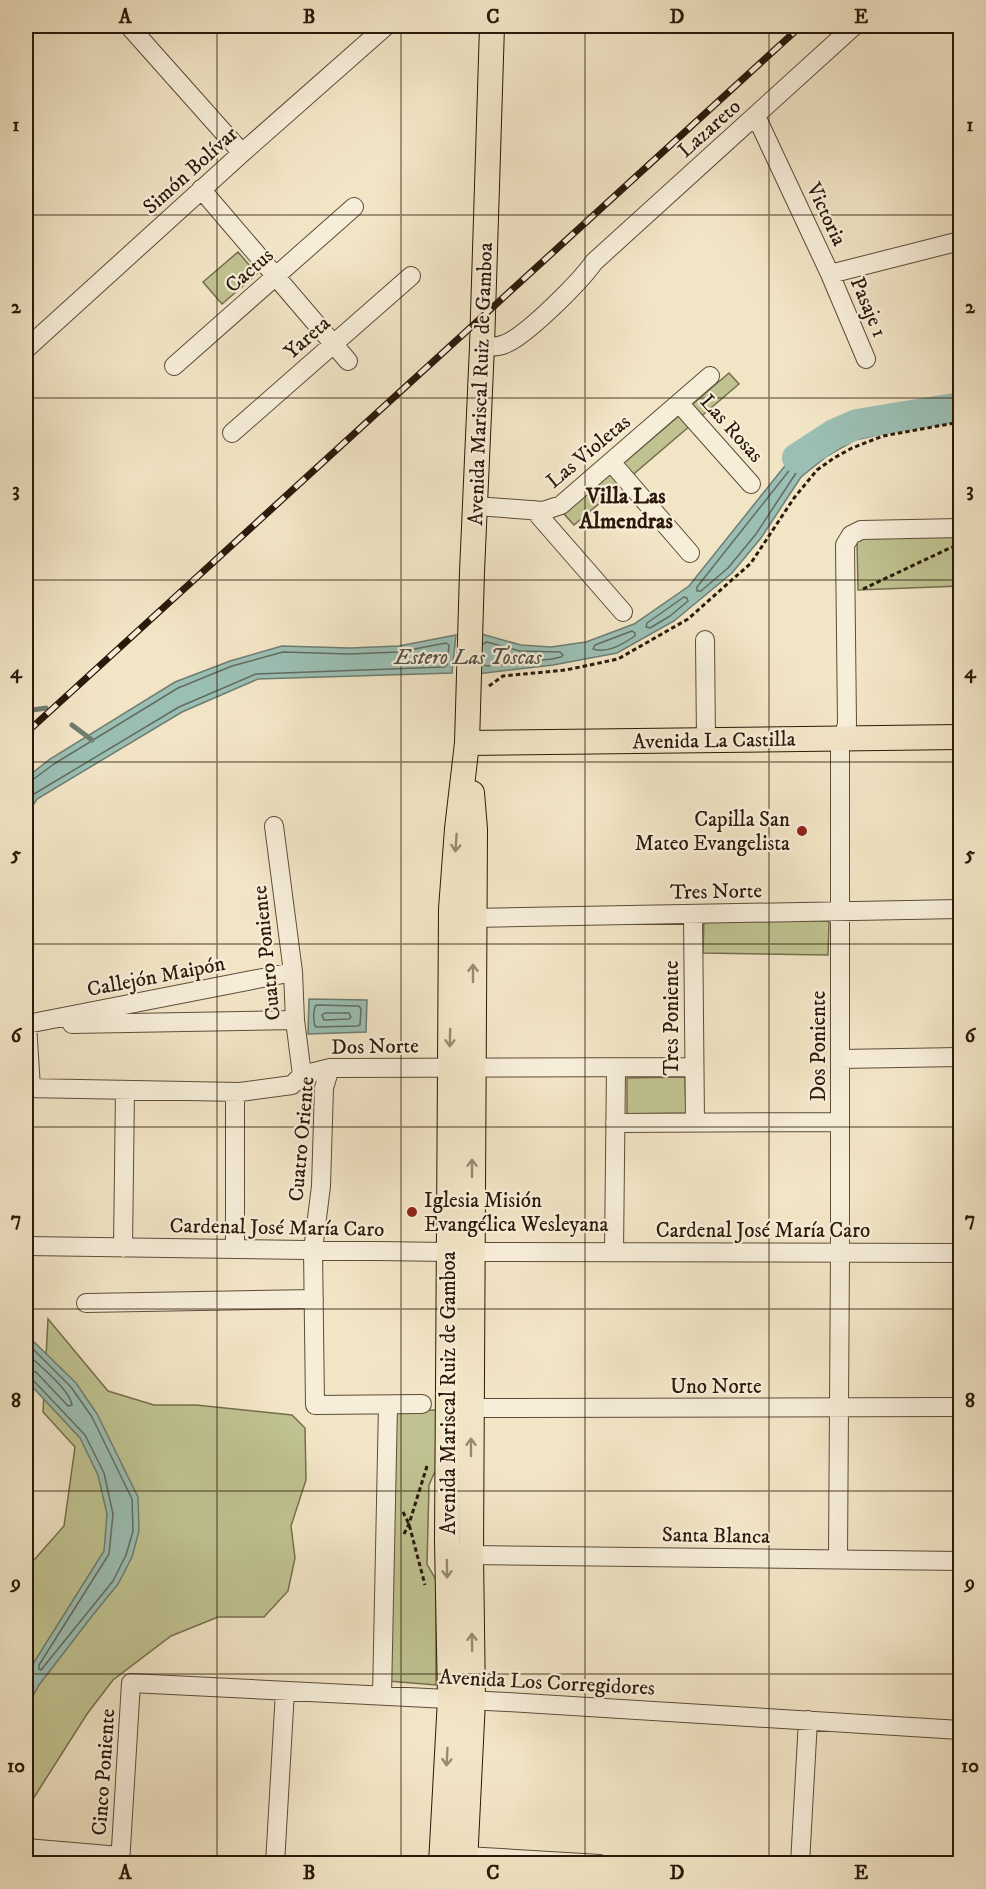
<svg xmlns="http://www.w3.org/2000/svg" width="986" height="1889" font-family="'IM FELL DW Pica',serif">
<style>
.green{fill:#c0c391;stroke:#756e4e;stroke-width:1.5}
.water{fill:#9bbfb4;stroke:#6e7d70;stroke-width:1.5}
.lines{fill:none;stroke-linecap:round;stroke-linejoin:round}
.shore{stroke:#626c5f;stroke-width:1.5}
.stream{stroke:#6e7d70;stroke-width:5}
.river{stroke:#9bbfb4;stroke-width:30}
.minor-casing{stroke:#5c4c39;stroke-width:20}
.major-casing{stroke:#2a190a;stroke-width:26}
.path{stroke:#2a190a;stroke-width:3;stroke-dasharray:4.5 3;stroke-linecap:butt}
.minor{stroke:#f7eeda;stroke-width:18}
.major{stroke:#f2e5c6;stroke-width:24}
.rail-casing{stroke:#2a190a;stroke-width:7}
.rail{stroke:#f7eeda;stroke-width:4.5;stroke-dasharray:14;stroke-linecap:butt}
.oneway{stroke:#988971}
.grid{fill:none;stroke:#2a190a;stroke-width:1.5;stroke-opacity:0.55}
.poi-dot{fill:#8f2418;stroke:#f7eeda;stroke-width:2}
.labels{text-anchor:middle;stroke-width:4.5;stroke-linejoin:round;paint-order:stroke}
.street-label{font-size:21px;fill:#2a190a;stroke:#f7eeda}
.poi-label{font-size:21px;fill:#2a190a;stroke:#f7eeda;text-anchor:end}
.neighbourhood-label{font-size:22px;font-weight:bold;fill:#2a190a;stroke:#f7eeda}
.water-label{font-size:22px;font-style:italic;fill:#525346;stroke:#f7eeda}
.neatline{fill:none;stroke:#2a190a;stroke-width:2}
.grid-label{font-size:20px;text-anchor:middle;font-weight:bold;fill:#2a190a}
</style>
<rect width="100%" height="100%" fill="#f2e5c6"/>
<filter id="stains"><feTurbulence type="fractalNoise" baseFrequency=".00333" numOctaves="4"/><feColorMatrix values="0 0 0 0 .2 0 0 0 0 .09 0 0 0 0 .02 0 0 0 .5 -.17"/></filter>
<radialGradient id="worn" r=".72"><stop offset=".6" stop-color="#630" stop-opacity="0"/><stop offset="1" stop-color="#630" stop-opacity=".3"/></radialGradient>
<path class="green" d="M238 252 257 274 222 304 203 282Z
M729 373 739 384 574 525 564 514Z
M960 534V586L858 590 857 538Z
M704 918 829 921 828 955 703 953Z
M685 1077 686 1113 627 1114V1078Z
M48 1319 108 1391 154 1405H196L292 1415 305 1428 306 1480 291 1526 295 1558 288 1591 264 1617H218L171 1636 113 1680 87 1714 33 1799 26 1804V1569L64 1526 75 1447 43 1412Z
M438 1410 437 1467 429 1485 427 1564 436 1580V1685L388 1681 395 1411Z"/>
<path class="water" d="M960 396V417L855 440 827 456 801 477 761 538 732 573 674 621 617 653 553 665 477 674 478 633 521 645 551 647 586 642 634 624 689 586 788 462 818 441 896 409Z
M456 635 452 673 258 679 182 712 37 799 26 816V778L50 759 175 682 230 661 282 646 350 648 399 646Z
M309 999 367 1000 366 1032 308 1034Z
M26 1334 76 1383 97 1414 138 1497 139 1531 132 1557 118 1584 92 1616 39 1685 26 1709V1675L104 1551 107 1514 98 1475 80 1438 26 1380Z"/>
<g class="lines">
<path class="shore" d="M960 402 898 415 879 423 877 426 881 428 960 412
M817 449 820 450V454L796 473 756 534 728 568 701 591H697V587L792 467Z
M684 597 687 598 688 601 670 616 650 628 646 627 647 623Z
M632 631 635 633V636C623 644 607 654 593 649L595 645Z
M483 664 486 666 552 659 561 657 563 655 560 652 520 651 487 642 483 644
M26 782 31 781 54 764 178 688 232 666 283 652 350 654 399 652 446 643 449 645 447 665 444 667 256 674 179 707 34 794 26 806
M316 1005 359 1006 361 1009 360 1025 357 1026 316 1027C313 1023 313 1010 316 1005Z
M325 1013H349L351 1017 349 1019 324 1020 322 1015Z
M26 1342 71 1387 92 1417 132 1499 133 1531 126 1555 113 1581 41 1670 39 1669V1665L109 1554 113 1514 104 1473 85 1435 32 1379 26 1377
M26 1353C38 1364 70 1390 72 1405L68 1406 36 1372 26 1369"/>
<path class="stream" d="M26 711 46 708
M72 725 92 740"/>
<path class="river" d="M797 458 834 434 857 424 960 407"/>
<defs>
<path id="minor" d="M129 26 242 153
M756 116 830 274 866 359
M201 189 348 361
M830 274 960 241
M482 346C490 347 498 347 505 344 526 336 580 282 594 262L854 26
M26 349 242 153 386 26
M174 366 354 207
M679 403 751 484
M232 433 411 276
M611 462 690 553
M476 506 543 511 561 505 710 376
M534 510 623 612
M705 640 706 740
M274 826 293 972 295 1020 302 1075
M693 914 695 1122
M473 918 960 909
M72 1024 295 1020
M840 1059 960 1057
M330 1068 324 1088 321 1186 313 1250 315 1405 422 1404
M26 1088 240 1092 292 1085 302 1075 330 1068 694 1067
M31 1088 27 1024 293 972
M615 1123 840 1122
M26 1246 448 1252 960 1253
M123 1248 125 1090
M235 1249V1092
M614 1252 616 1068
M86 1303 314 1299
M472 1408 960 1407
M471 1555 960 1561
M838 1559 840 1253V749L847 724 845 545 851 535 861 530 960 528
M382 1696 388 1405
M26 1848 120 1856
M466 1856 600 1864
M120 1864 131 1683 507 1702 960 1730
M275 1864 285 1691
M800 1864 808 1720"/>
<path id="major" d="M467 743 960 737
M441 1864 450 1699 447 1541 451 909 457 829 467 743 472 572 482 346 492 26
M465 1864 473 1700 471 1555 475 829 472 793"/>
</defs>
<use href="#minor" class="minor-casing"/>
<use href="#major" class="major-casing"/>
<path class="path" d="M863 589 952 547
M489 686 503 676 566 670 618 659 688 619 751 563 794 498 817 470 834 458 852 448 883 436 960 422
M403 1512 409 1524 425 1585
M404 1534 409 1524 427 1466"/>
<use href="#minor" class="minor"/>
<use href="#major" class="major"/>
<defs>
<path id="rail" d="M26 733 801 26"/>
</defs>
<use href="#rail" class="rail-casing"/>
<use href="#rail" class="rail"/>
</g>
<defs><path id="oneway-shaft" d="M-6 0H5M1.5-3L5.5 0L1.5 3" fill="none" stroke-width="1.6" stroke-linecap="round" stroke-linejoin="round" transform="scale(1.5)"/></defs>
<g class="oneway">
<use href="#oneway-shaft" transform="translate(456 843) rotate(94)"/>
<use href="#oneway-shaft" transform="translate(473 973) rotate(-90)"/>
<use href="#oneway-shaft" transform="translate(450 1038) rotate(91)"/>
<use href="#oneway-shaft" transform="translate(472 1168) rotate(-90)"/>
<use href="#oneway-shaft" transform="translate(471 1447) rotate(-90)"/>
<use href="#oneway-shaft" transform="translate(447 1569) rotate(89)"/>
<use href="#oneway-shaft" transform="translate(472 1642) rotate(-91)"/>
<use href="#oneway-shaft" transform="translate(447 1757) rotate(93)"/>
</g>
<path class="grid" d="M217 26V1864M401 26V1864M585 26V1864M769 26V1864M26 215H960M26 398H960M26 580H960M26 762H960M26 944H960M26 1127H960M26 1309H960M26 1491H960M26 1674H960"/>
<g class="poi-dot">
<circle cx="802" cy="831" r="6"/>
<circle cx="412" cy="1212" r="6"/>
</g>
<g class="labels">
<g class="street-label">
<text transform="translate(709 128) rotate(-42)" y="7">Lazareto</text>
<text transform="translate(190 170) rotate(-42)" y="7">Simón Bolívar</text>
<text transform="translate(827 214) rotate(65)" y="7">Victoria</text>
<text transform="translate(249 270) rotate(-41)" y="7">Cactus</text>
<text transform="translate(869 307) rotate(67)" y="7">Pasaje 1</text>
<text transform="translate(307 337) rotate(-41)" y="7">Yareta</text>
<text transform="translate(480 384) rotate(-88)" y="7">Avenida Mariscal Ruiz de Gamboa</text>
<text transform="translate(732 428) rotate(48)" y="7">Las Rosas</text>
<text transform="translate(588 451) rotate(-40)" y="7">Las Violetas</text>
<text transform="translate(714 740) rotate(-1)" y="7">Avenida La Castilla</text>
<text transform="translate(716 891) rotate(-1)" y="7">Tres Norte</text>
<text transform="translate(266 953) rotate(-96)" y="7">Cuatro Poniente</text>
<text transform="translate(156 976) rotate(-11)" y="7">Callejón Maipón</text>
<text transform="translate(671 1018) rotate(-90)" y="7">Tres Poniente</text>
<text transform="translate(375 1046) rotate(-1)" y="7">Dos Norte</text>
<text transform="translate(818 1046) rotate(-90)" y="7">Dos Poniente</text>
<text transform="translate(301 1139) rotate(-85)" y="7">Cuatro Oriente</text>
<text transform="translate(277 1227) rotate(1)" y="7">Cardenal José María Caro</text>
<text x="763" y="1237">Cardenal José María Caro</text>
<text x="716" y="1393">Uno Norte</text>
<text transform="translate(448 1393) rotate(-90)" y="7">Avenida Mariscal Ruiz de Gamboa</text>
<text transform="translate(716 1535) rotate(1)" y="7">Santa Blanca</text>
<text transform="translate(547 1682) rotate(3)" y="7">Avenida Los Corregidores</text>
<text transform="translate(103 1772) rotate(-86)" y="7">Cinco Poniente</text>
</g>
<g class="poi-label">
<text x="790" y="826">Capilla San<tspan x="790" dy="24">Mateo Evangelista</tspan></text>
<text x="424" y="1207" text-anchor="start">Iglesia Misión<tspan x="424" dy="24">Evangélica Wesleyana</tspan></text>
</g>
<g class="neighbourhood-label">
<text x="626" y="503">Villa Las<tspan x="626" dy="25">Almendras</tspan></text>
</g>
<g class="water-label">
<text x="468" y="664">Estero Las Toscas</text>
</g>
</g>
<rect width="986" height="1889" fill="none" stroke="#f2e5c6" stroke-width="66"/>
<rect x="33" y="33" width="920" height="1823" class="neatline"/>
<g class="grid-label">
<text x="125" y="23">A</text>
<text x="309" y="23">B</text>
<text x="493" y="23">C</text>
<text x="677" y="23">D</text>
<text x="861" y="23">E</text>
<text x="16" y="131">1</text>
<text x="970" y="131">1</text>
<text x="16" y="313">2</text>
<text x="970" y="313">2</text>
<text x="16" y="496">3</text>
<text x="970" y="496">3</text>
<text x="16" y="678">4</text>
<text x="970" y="678">4</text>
<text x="16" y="860">5</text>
<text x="970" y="860">5</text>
<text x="16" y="1042">6</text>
<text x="970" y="1042">6</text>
<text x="16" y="1225">7</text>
<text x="970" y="1225">7</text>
<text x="16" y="1407">8</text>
<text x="970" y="1407">8</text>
<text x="16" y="1589">9</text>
<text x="970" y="1589">9</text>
<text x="16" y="1772">10</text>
<text x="970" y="1772">10</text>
<text x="125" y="1879">A</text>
<text x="309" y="1879">B</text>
<text x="493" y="1879">C</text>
<text x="677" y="1879">D</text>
<text x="861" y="1879">E</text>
</g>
<rect width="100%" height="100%" filter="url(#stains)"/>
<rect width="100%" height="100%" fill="url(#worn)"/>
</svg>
